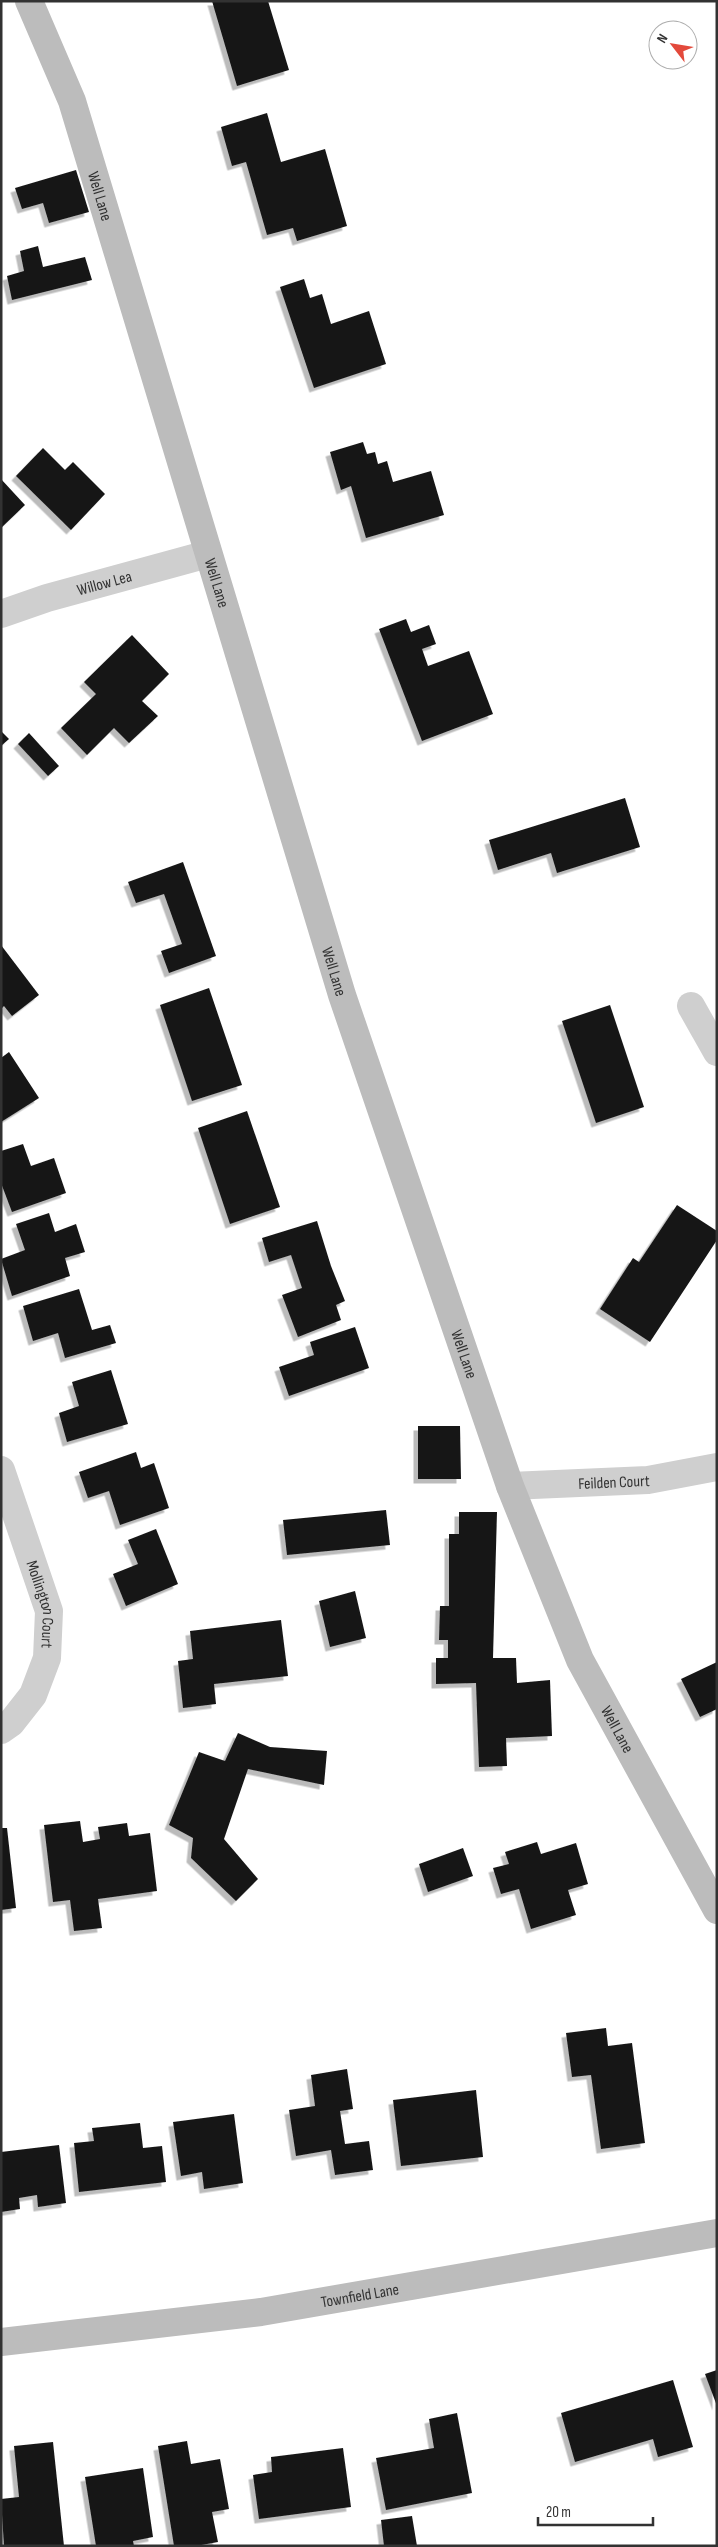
<svg xmlns="http://www.w3.org/2000/svg" width="718" height="2547" font-family="'Sofia Sans Condensed',sans-serif">
<style>
.building{fill:#191919;filter:url(#shadow)}
.lines{fill:none;stroke-linecap:round;stroke-linejoin:round}
.street{stroke:#cfcfcf;stroke-width:28}
.secondary{stroke:#bcbcbc;stroke-width:28}
.labels{text-anchor:middle;stroke-width:5;stroke-linejoin:round;paint-order:stroke}
.street-label{font-size:16px;fill:#323232;stroke:#fff}
</style>
<defs>
<filter id="shadow"><feDropShadow dx="-4.5" dy="4.5" stdDeviation="0" flood-color="#0004"/></filter>
</defs>
<rect width="100%" height="100%" fill="#fff"/>
<path class="building" d="M212 1H268L289 70 237 86Z
M267 113 281 162 325 149 347 226 297 241 293 228 267 235 246 162 232 166 221 127Z
M76 170 89 212 49 223 43 203 22 209 15 188Z
M38 246 43 267 85 257 92 280 12 300 7 276 24 271 20 251Z
M304 279 310 298 322 294 331 324 369 311 386 364 314 388 280 287Z
M363 442 367 454 375 452 378 464 387 461 393 482 431 471 444 515 366 538 351 486 341 490 330 452Z
M43 448 65 470 73 462 105 494 71 530 16 476Z
M1 479 25 505 1 528Z
M406 619 411 632 429 625 436 644 422 649 428 666 469 651 493 714 422 741 379 629Z
M132 635 169 674 142 701 158 716 129 743 114 728 87 755 61 728 96 694 84 682Z
M1 731 9 739 1 746Z
M29 733 59 766 48 776 18 744Z
M625 798 640 847 557 873 551 853 498 870 489 840Z
M183 862 216 956 169 973 161 951 182 944 164 894 136 903 128 882Z
M1 945 39 995 12 1016 4 1006 1 1009Z
M209 988 242 1085 192 1101 160 1005Z
M610 1005 644 1107 596 1123 562 1021Z
M9 1052 39 1098 1 1122V1058Z
M247 1111 280 1207 230 1224 198 1128Z
M23 1144 31 1166 54 1158 66 1193 12 1212 1 1183V1151Z
M677 1205 717 1231V1240L650 1342 600 1309 633 1258 639 1262Z
M49 1213 55 1232 76 1224 85 1252 65 1258 70 1276 12 1296 1 1259 25 1250 16 1224Z
M317 1221 331 1266 345 1301 336 1305 341 1320 298 1337 282 1295 302 1288 291 1255 269 1262 262 1238Z
M79 1289 92 1330 110 1325 116 1343 65 1358 58 1333 33 1341 23 1306Z
M355 1327 369 1368 289 1396 279 1367 314 1355 310 1342Z
M111 1370 128 1424 67 1442 59 1413 79 1406 72 1382Z
M418 1426H460L461 1479H418Z
M136 1452 141 1468 154 1463 169 1508 120 1525 109 1491 88 1498 79 1472Z
M386 1510 390 1545 287 1555 283 1520Z
M459 1512H497L493 1658H516L517 1683 550 1680 552 1736 506 1738 507 1766 479 1767 476 1683 436 1684V1658H448V1640H439L440 1606H449V1534H459Z
M156 1529 178 1584 126 1606 113 1574 138 1564 128 1540Z
M355 1591 366 1638 330 1647 319 1601Z
M281 1620 288 1676 214 1684 216 1704 183 1708 178 1661 193 1659 190 1631Z
M717 1662V1709L700 1717 681 1679Z
M238 1733 270 1747 327 1751 324 1785 248 1769 224 1839 258 1879 236 1901 191 1858 193 1838 169 1825 199 1752 225 1761Z
M80 1821 83 1842 100 1839 98 1827 127 1823 129 1836 150 1833 157 1891 98 1899 102 1928 74 1931 70 1900 53 1902 44 1825Z
M1 1828H7L16 1908 1 1910Z
M537 1842 541 1854 576 1843 588 1884 568 1890 576 1915 531 1929 519 1889 501 1894 493 1868 509 1864 505 1852Z
M463 1848 473 1876 428 1892 419 1864Z
M606 2028 608 2046 632 2043 645 2143 601 2149 591 2075 572 2077 566 2033Z
M347 2069 353 2109 340 2111 345 2144 369 2141 373 2170 335 2175 331 2150 296 2156 289 2110 315 2106 311 2075Z
M476 2090 483 2157 401 2166 393 2100Z
M234 2114 243 2183 204 2189 202 2172 181 2176 173 2122Z
M140 2123 143 2148 162 2146 166 2182 79 2192 74 2143 94 2141 92 2128Z
M59 2145 66 2203 38 2207 37 2195 19 2198 20 2209 1 2212V2152Z
M717 2370V2406L705 2374Z
M673 2380 693 2447 658 2457 653 2439 575 2462 561 2413Z
M457 2413 472 2493 386 2510 376 2458 434 2448 429 2419Z
M187 2441 191 2464 220 2459 229 2509 212 2512 218 2542 196 2546H174L158 2446Z
M53 2442 64 2546H4L1 2499 19 2497 14 2446Z
M343 2448 351 2507 259 2519 253 2475 272 2472 271 2457Z
M143 2468 153 2537 133 2541 134 2546H96L85 2477Z
M412 2516 417 2546H384L381 2520Z"/>
<g class="lines">
<g class="street">
<path id="s1" d="M1 614 47 598 208 554"/>
<path d="M691 1006 717 1052"/>
<path id="s2" d="M1 1470 49 1611 47 1658 33 1695 11 1723 1 1730"/>
<path id="s3" d="M510 1486 648 1480 717 1467"/>
</g>
<g class="secondary">
<path id="s4" d="M29 1 72 101 342 995 510 1486 580 1660 717 1910"/>
<path id="s5" d="M1 2342 261 2312 717 2233"/>
</g>
</g>
<g class="labels">
<g class="street-label">
<text dy="6" stroke="none"><textPath href="#s4" startOffset="208">Well Lane</textPath></text>
<text dy="6" stroke="none"><textPath href="#s1" startOffset="108">Willow Lea</textPath></text>
<text dy="6" stroke="none"><textPath href="#s4" startOffset="612">Well Lane</textPath></text>
<text dy="6" stroke="none"><textPath href="#s4" startOffset="1018">Well Lane</textPath></text>
<text dy="6" stroke="none"><textPath href="#s4" startOffset="1422">Well Lane</textPath></text>
<text dy="6" stroke="none"><textPath href="#s3" startOffset="104">Feilden Court</textPath></text>
<text dy="6" stroke="none"><textPath href="#s2" startOffset="141">Mollington Court</textPath></text>
<text dy="6" stroke="none"><textPath href="#s4" startOffset="1828">Well Lane</textPath></text>
<text dy="6" stroke="none"><textPath href="#s5" startOffset="362">Townfield Lane</textPath></text>
</g>
</g>
<rect width="718" height="2547" fill="none" stroke="#323232" stroke-width="5"/>
<g transform="translate(673 45) rotate(301)"><circle r="24" fill="#ffffff" stroke="#adadad"/>
<path d="M0-4L9 19L0 12L-9 19Z" fill="#e3493b"/>
<text y="-8" font-size="14" font-weight="bold" text-anchor="middle" fill="#323232">N</text>
</g>
<path d="M538 2517v8h115v-8" fill="none" stroke="#323232" stroke-width="2.5"/>
<text x="546" y="2517" font-size="15" fill="#323232" stroke="#ffffff" stroke-width="4" paint-order="stroke">20 m</text>
</svg>
